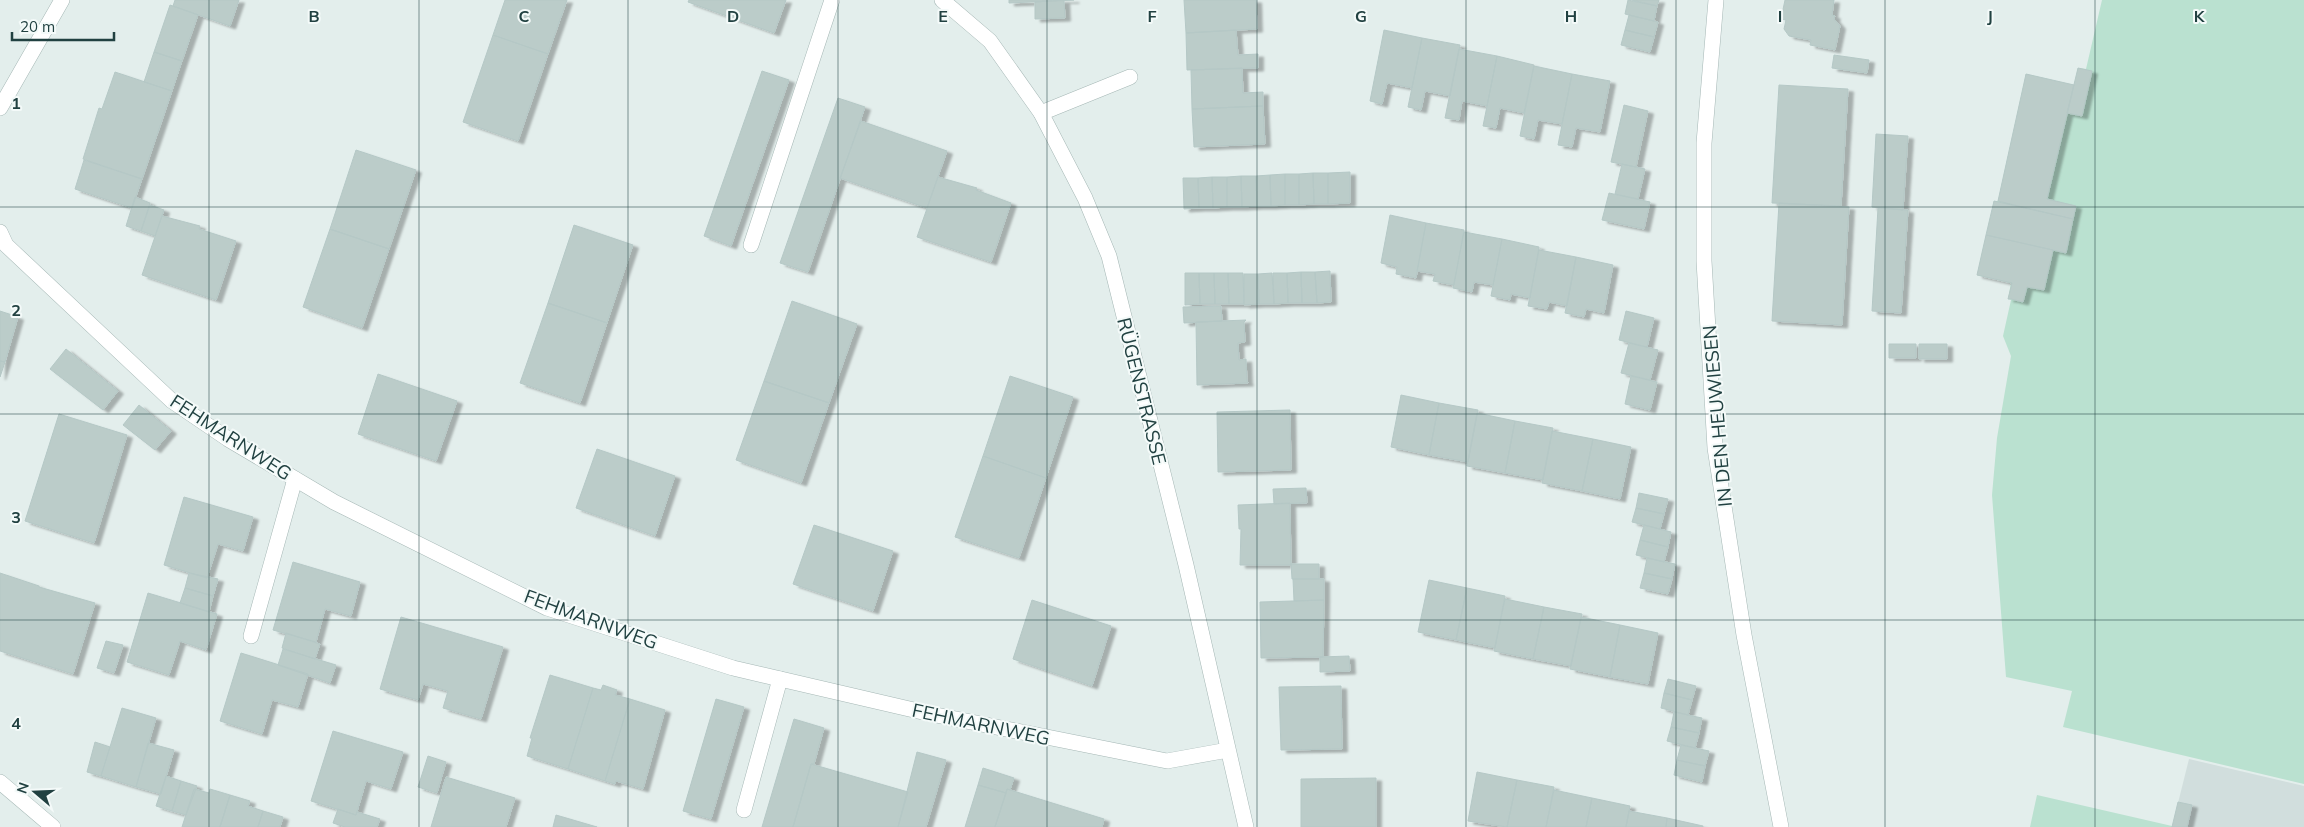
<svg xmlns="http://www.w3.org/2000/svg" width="2304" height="827" font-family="Mulish,sans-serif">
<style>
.built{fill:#d1dedd}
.green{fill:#bae1d0}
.building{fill:#bbccc9;stroke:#b5c8c6;filter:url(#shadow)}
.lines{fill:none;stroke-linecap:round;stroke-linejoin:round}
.service-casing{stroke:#a5b7b5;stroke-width:16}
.minor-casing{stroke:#a5b7b5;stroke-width:16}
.service{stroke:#fff;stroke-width:15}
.minor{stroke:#fff;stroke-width:15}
.grid{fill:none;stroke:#214141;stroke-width:1;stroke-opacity:0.55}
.labels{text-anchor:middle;stroke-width:4;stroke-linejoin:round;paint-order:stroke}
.street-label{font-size:19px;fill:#214141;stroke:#f4faf9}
.grid-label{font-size:16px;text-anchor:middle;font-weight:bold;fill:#214141;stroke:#f4faf9;stroke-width:4;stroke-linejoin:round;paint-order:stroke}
</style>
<defs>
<filter id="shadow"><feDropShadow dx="5.5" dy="3" stdDeviation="1" flood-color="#0004"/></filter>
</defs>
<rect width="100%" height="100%" fill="#e3eeec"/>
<path class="built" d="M2189 759 2304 786V827H2172Z"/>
<path class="green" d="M2102 0H2304V784L2063 727 2072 691 2006 677 1992 495 1997 438 2011 356 2003 336 2011 300 2008 299 2011 283 1977 275 1994 201H1998L2026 74 2074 85 2078 68 2086 69Z
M2037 795 2172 826V827H2030Z"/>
<path class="building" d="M175 0H239L230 26 173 6Z
M505 0H567L548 54 493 35Z
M689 0H786L774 33 688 2Z
M1009 0H1074L1009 3Z
M1064 0 1065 18 1035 19V2Z
M1184 0H1256L1257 29 1186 33Z
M1628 0 1657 6 1654 21 1625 14Z
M1632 0H1659L1657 6Z
M1785 0H1834L1832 15 1835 16 1834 19 1840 26 1835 50 1810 45 1811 40 1789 36 1784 29 1786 20 1781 19Z
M170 5 198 15 182 61 154 52Z
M1629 15 1658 22 1654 37 1625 30Z
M1236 30 1238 55 1258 54V68L1187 70 1186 33Z
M1384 30 1422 38 1412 88 1387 83 1382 104 1370 101Z
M1625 30 1654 37 1650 52 1621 45Z
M493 35 548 54 518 141 463 122Z
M1422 38 1460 45 1450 96 1425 91 1421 110 1408 107Z
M1459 49 1497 56 1487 106 1462 101 1459 120 1445 118Z
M154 52 182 61 172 91 144 82Z
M1834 55 1869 60 1867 73 1832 68Z
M1497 56 1534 65 1524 113 1500 108 1496 128 1483 126Z
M1534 66 1572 74 1562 124 1538 120 1534 139 1520 136Z
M1242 68 1243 93 1263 92V106L1192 109 1191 70Z
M2078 68 2092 71 2082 116 2067 113Z
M762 71 789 80 731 246 704 236Z
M115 72 172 91 142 179 83 159 99 108 102 109Z
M1572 74 1610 81 1600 132 1576 128 1572 147 1558 145Z
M2026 74 2074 85 2047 199 2076 206 2073 219 1998 201Z
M1779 85 1848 89 1841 206 1772 203Z
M838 98 865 107 808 272 780 263Z
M1624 105 1648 111 1636 167 1611 162Z
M1263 106 1265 144 1194 147 1192 109Z
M861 121 947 151 927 208 840 178Z
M1876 134 1908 136 1903 210 1872 207Z
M356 150 416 170 389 249 330 229Z
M84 160 142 179 132 208 75 189Z
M1622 164 1645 169 1638 199 1615 194Z
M1350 172V203L1328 204V173Z
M1313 173 1314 204 1299 205V174Z
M1313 173H1328V204H1314Z
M1285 174H1299V205H1285Z
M1285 174V205L1271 206 1270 175Z
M1270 175 1271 206H1257L1256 176Z
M1241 176 1242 207H1227V177Z
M1241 176H1256L1257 206 1242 207Z
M938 177 977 188 976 190 1011 203 991 262 917 237Z
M1212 177 1213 208H1199L1198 178Z
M1212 177H1227V207L1213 208Z
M1183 178H1198L1199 208 1184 209Z
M1609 193 1650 202 1644 229 1602 220Z
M135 197 150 203 141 231 126 226Z
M1994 201 2073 219 2066 253 1986 235Z
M1779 203 1849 207 1842 325 1772 321Z
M150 205 164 210 155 236 141 231Z
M1878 208 1908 210 1901 313 1872 311Z
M1390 215 1426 223 1416 278 1396 274 1397 267 1381 263Z
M162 216 200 226 199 229 236 241 216 300 142 275Z
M1426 223 1464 230 1454 285 1433 281 1435 274 1417 271Z
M574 225 633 245 607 323 548 303Z
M330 229 389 249 362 328 303 307Z
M1464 232 1502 239 1493 285 1474 282 1472 292 1453 288Z
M1986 235 2053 250 2044 290 2027 287 2023 302 2011 299H2008L2012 283 1977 275Z
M1502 239 1539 247 1530 298 1511 294 1510 300 1491 296Z
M1539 250 1576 257 1567 306 1549 302 1547 309 1528 306Z
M1576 257 1613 265 1604 313 1586 309 1584 317 1565 313Z
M1330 271 1331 302 1317 303 1315 272Z
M1301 272H1315L1317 303H1302Z
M1301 272 1302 303H1288L1287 273Z
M1185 273H1199L1200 304 1185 305Z
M1199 273H1214L1215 304H1200Z
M1214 273H1228L1229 304H1215Z
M1228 273H1243L1244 304H1229Z
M1272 273 1274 304H1259L1258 274Z
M1273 273H1287L1288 303 1274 304Z
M1244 274H1258L1259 304 1244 305Z
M792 301 857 324 829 403 764 381Z
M548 303 607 323 580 403 520 383Z
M1221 306 1222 321 1184 323 1183 307Z
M0 311 18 317 5 362 0 361Z
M1626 311 1654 318 1647 347 1619 340Z
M1246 320 1244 322 1245 342 1238 343 1239 360 1246 359 1247 381 1248 383 1197 385 1196 322Z
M1629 343 1658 350 1650 380 1621 373Z
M1889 344H1916V358H1889Z
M1919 344H1947V359H1919Z
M66 349 118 391 103 410 50 369Z
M0 361 5 362 0 377Z
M378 374 457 401 436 461 358 434Z
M1010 376 1073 397 1046 478 983 456Z
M1631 376 1657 382 1650 410 1625 404Z
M764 381 829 403 801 483 736 460Z
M1401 395 1439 403 1429 455 1391 447Z
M1439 403 1478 410 1468 462 1429 455Z
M139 405 171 431 155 450 123 425Z
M1290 410 1291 470 1218 472 1217 412Z
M1477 413 1515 421 1505 473 1467 466Z
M59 414 127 435 94 543 25 521Z
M1515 421 1553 428 1543 480 1505 473Z
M1552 431 1593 439 1582 491 1542 483Z
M1593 439 1631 447 1620 499 1582 491Z
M597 449 675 476 655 536 576 508Z
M983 456 1046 478 1019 558 955 537Z
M1306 488 1307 503 1274 504 1273 489Z
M1639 493 1668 499 1664 514 1636 508Z
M184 497 253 517 243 551 218 544 207 578 164 565Z
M1290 503 1291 565H1240L1241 529H1239L1238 505Z
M1636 508 1664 514 1660 529 1632 522Z
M814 525 893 551 873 611 793 584Z
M1644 525 1671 532 1668 547 1640 540Z
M1640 540 1668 547 1664 562 1636 555Z
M1647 558 1675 564 1672 579 1644 573Z
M293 562 360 582 351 616 325 609 316 642 273 630Z
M1319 564V579H1292L1291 564Z
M0 573 39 586V587L95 603 73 674 0 651Z
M189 573 218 579 213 596 185 588Z
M1644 573 1672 579 1668 594 1640 588Z
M1293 579H1324V600L1294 601Z
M1429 580 1467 588 1456 640 1418 632Z
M185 588 213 596 209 612 180 603Z
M1467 588 1505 596 1495 648 1456 640Z
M148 593 217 614 206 650 180 641 169 675 127 662Z
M1505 599 1544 607 1533 659 1494 651Z
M1032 600 1111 626 1092 686 1013 659Z
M1324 600 1323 657 1261 658 1260 602Z
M1544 607 1582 614 1571 666 1533 659Z
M401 617 503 647 481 719 443 708 448 691 423 684 418 700 380 689Z
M1581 617 1620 625 1610 677 1570 669Z
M1620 625 1658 633 1648 684 1610 677Z
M286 633 320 644 315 659 282 648Z
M106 641 123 645 114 673 97 668Z
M283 649 336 665 330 683 278 665Z
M241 653 308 674 298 707 272 700 262 734 220 721Z
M1349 656 1350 671 1320 672V657Z
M550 675 593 688 568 769 527 756 532 738H530Z
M1668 679 1696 686 1692 700 1664 693Z
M603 685 617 690 615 695 630 699 605 781 568 769 593 688 601 690Z
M1341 686 1342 749 1281 750 1279 687Z
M1664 693 1692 700 1688 715 1661 708Z
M630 699 665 710 643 789 616 781 615 784 605 781Z
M716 699 744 707 711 819 683 811Z
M122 708 156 718 136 787 101 776Z
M1674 712 1702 718 1699 733 1671 727Z
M794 719 824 728 814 764H811L793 827H762Z
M1671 727 1699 733 1695 748 1667 741Z
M333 731 403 752 391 789 366 781 356 815 311 801Z
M95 742 110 747 101 776 87 772Z
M148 743 174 750 161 794 136 787Z
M1681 745 1709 751 1705 766 1677 760Z
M917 752 946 760 926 827H898Z
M428 756 446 762 437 793 418 787Z
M1677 760 1705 766 1702 782 1674 775Z
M811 764 908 792 898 827H793Z
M983 768 1014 778 1010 790 1007 789 1006 793 978 785Z
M1477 772 1517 780 1507 827 1468 821Z
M166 776 181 781 172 811 156 806Z
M446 777 515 798 506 827H431Z
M1376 778V827H1301V779Z
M1517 780 1554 787 1546 827H1507Z
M181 781 197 786 186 815 172 811Z
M978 785 1006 793 995 827H965Z
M194 789 209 793 210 789 230 795 220 827H182Z
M1007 789 1104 819 1102 827H995Z
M1554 790 1592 798 1586 827H1546Z
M230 795 250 801 248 806 263 811 258 827H220Z
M1592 798 1630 806 1626 827H1586Z
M2178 802 2192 805 2187 827H2172Z
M338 809 356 815 357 812 380 819 377 827H345L333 823Z
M263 811 283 817 280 827H258Z
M1629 811 1667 818 1666 827H1626Z
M556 815 597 827H553Z
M1667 818 1703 826V827H1666Z"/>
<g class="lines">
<defs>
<path id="service" d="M1041 113 1130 77
M751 245 832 0
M251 636 295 479
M744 810 780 679"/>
<path id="minor" d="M942 0 990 41 1041 113 1085 198 1109 256 1186 565 1246 827
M1716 0 1704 143V261L1715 448 1744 635 1781 827
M0 108 62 0
M0 232 6 245 172 401 228 439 334 502 547 608 733 668 931 714 1167 761 1228 750
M0 782 53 827"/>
</defs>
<use href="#service" class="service-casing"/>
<use href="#minor" class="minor-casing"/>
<use href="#service" class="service"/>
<use href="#minor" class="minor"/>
</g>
<path class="grid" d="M209 0V827M419 0V827M628 0V827M838 0V827M1047 0V827M1257 0V827M1466 0V827M1676 0V827M1885 0V827M2095 0V827M0 207H2304M0 414H2304M0 620H2304"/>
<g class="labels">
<g class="street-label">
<text transform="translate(1142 391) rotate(76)" y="7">RÜGENSTRASSE</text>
<text transform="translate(1717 416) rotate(-95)" y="7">IN DEN HEUWIESEN</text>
<text transform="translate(231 437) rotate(33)" y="7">FEHMARNWEG</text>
<text transform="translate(591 619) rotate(20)" y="7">FEHMARNWEG</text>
<text transform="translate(981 724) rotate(12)" y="7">FEHMARNWEG</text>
</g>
</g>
<g class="grid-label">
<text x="314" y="22">B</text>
<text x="524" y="22">C</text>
<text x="733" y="22">D</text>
<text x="943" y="22">E</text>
<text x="1152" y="22">F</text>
<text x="1361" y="22">G</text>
<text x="1571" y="22">H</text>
<text x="1780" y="22">I</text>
<text x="1990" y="22">J</text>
<text x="2199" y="22">K</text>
<text x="16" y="109">1</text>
<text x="16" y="316">2</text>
<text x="16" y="523">3</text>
<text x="16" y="729">4</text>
</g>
<g transform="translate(35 792) rotate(289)" stroke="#f4faf9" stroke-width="4" paint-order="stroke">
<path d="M0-4L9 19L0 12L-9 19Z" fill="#214141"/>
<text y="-8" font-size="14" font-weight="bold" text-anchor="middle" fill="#214141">N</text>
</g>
<path d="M12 32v8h102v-8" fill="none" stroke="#214141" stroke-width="2.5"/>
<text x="20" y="32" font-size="15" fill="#214141" stroke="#f4faf9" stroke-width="4" paint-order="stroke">20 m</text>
</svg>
